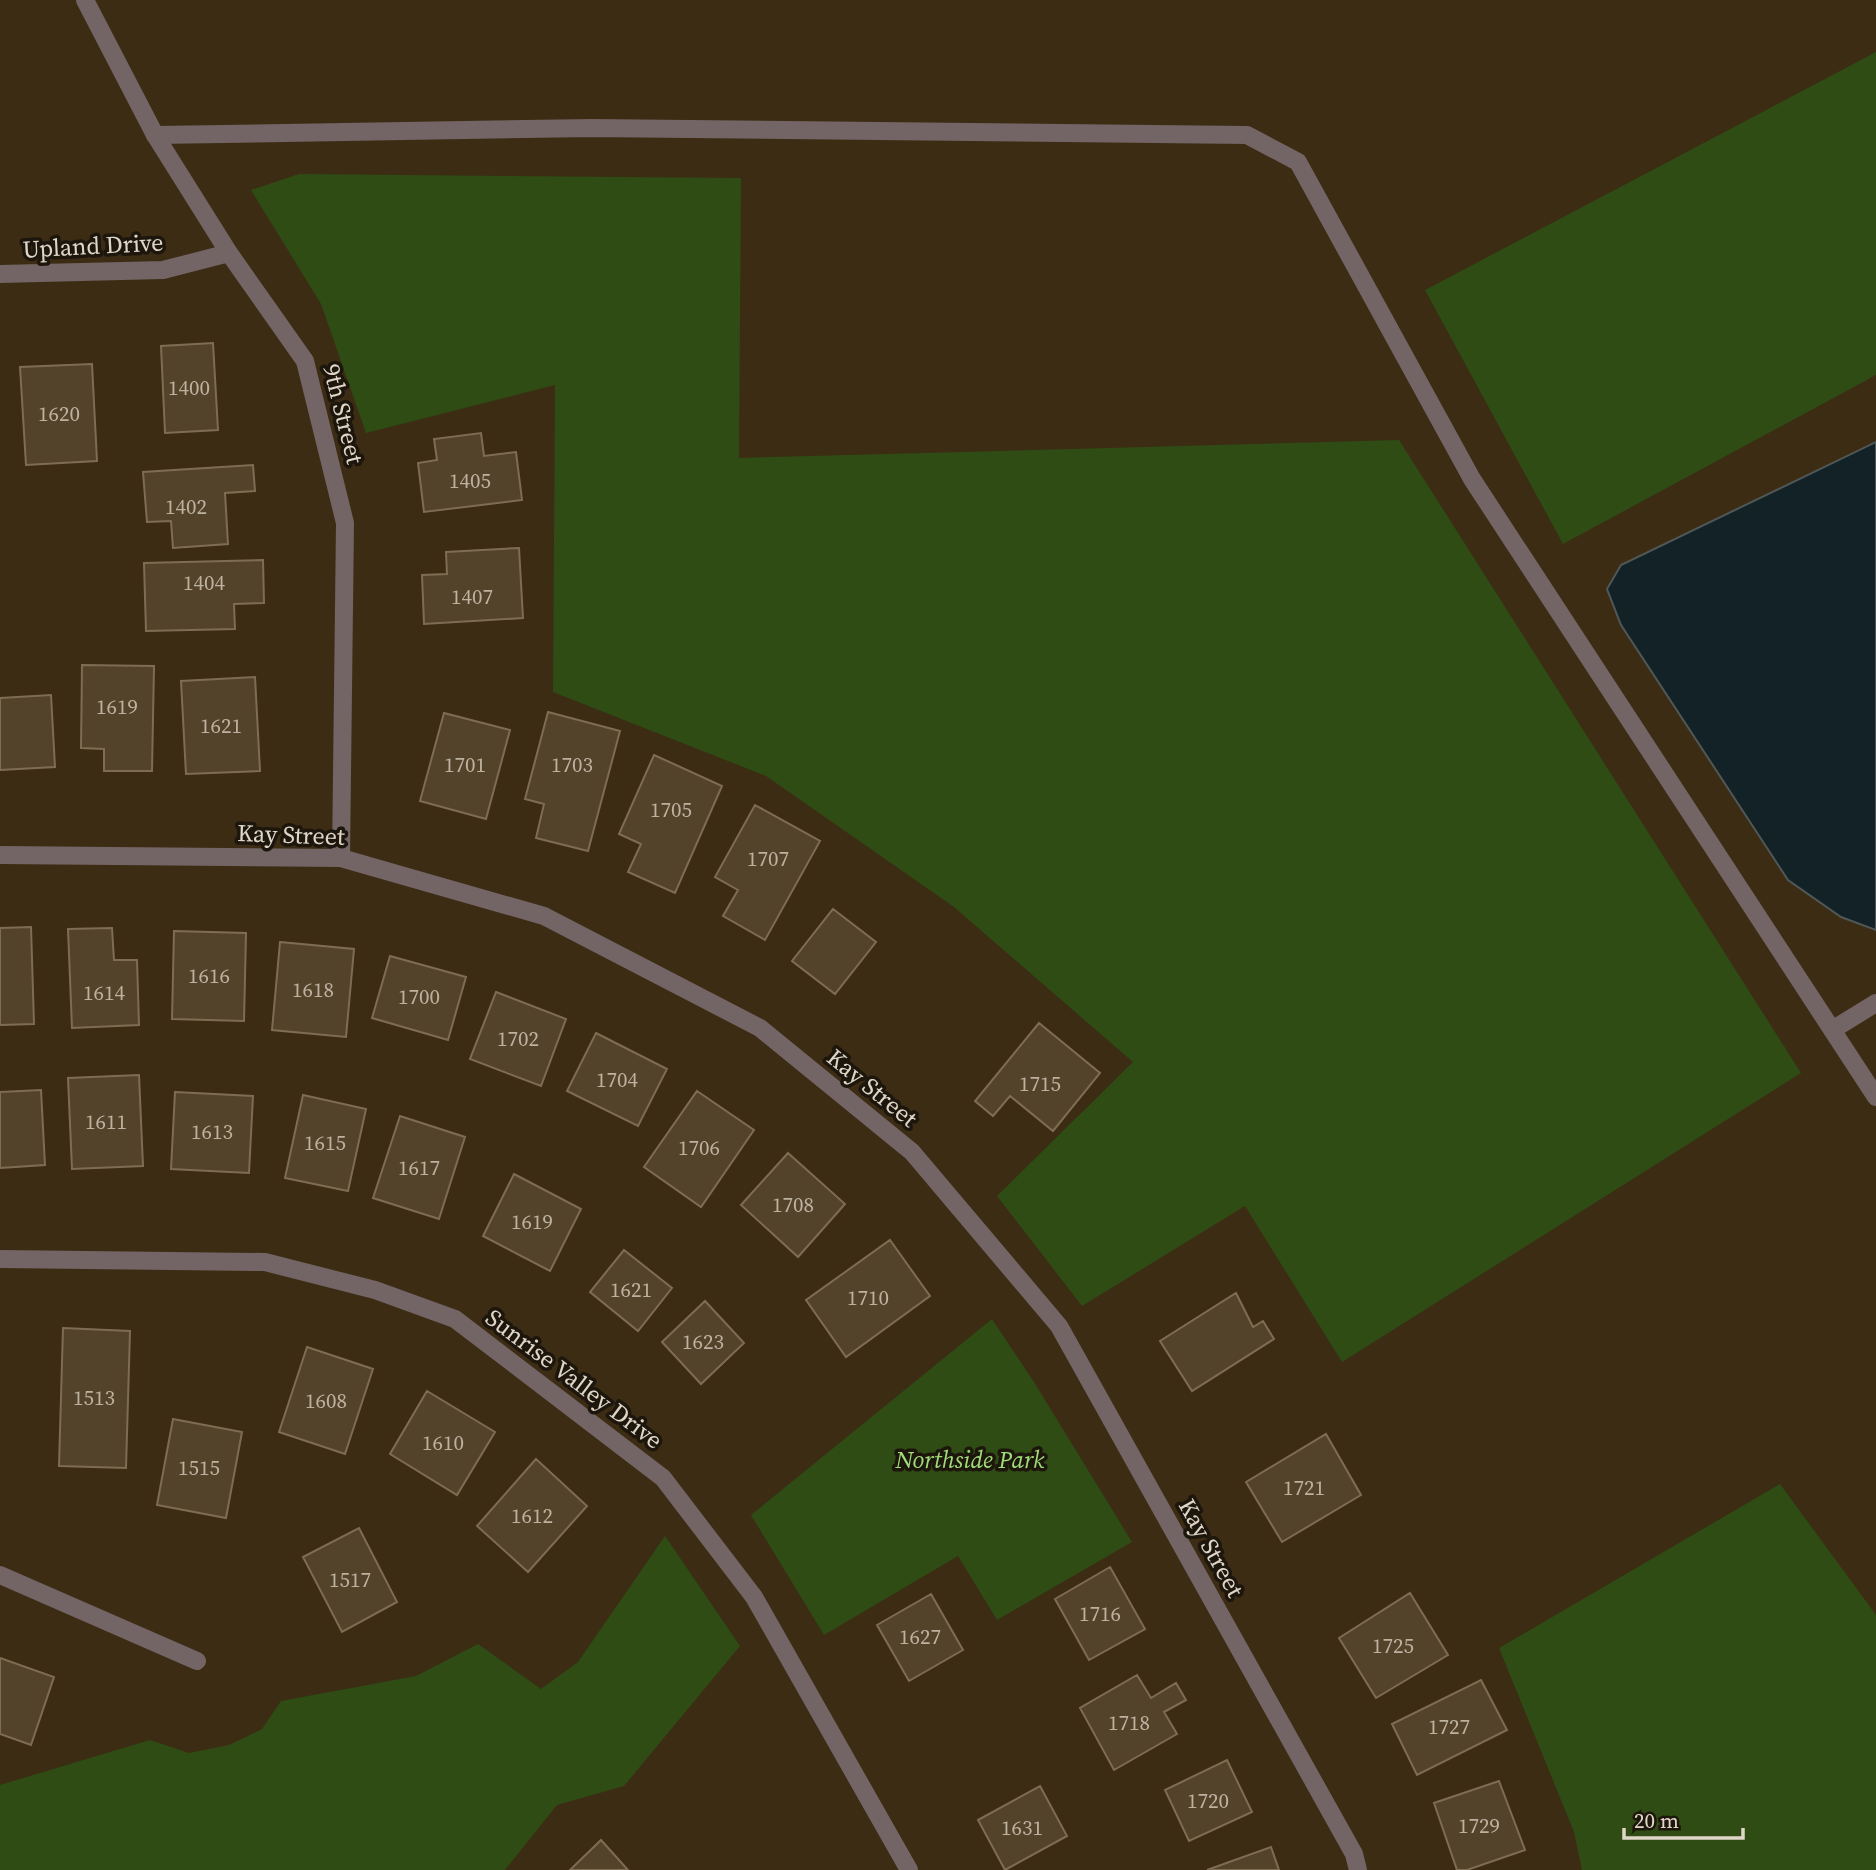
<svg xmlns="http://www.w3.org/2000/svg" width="1876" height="1870" font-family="'Source Serif 4',serif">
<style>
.green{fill:#2e4c14}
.water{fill:#122226;stroke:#505857;stroke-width:2}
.building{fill:#53432a;stroke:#7f6d53;stroke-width:2}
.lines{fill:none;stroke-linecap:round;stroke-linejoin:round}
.lane{stroke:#736465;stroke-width:18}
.street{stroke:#736465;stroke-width:18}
.labels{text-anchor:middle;stroke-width:7;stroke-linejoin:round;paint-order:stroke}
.number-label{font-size:21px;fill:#bdb1a0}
.street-label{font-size:24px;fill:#e0d6c8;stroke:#1d160c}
.park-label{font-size:24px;font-style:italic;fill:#a0dc77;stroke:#1d160c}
</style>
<rect width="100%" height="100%" fill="#3c2c14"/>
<path class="green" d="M1876 52V375L1563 544 1425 290Z
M299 174 741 178 739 458 1399 440 1801 1073 1342 1362 1245 1206 1082 1306 997 1196 1133 1062 954 907 766 776 553 692 555 385 366 433 321 304 251 190Z
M992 1319 1034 1382 1132 1542 997 1620 958 1556 824 1635 751 1515Z
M1780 1484 1876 1615V1870H1582L1574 1832 1499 1648Z
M665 1536 740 1646 624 1786 557 1805 505 1870H0V1785L150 1740 189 1753 229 1745 262 1729 281 1701 416 1676 478 1644 541 1689 578 1662Z"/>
<path class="water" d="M1876 442V930L1841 917 1788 880 1621 625 1607 589 1621 565Z"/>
<path class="building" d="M213 343 218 430 165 433 161 346Z
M92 364 97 461 26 465 20 367Z
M481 433 484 456 516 452 522 500 424 512 418 463 437 460 434 439Z
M253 465 255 491 225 493 228 544 173 548 171 521 147 522 143 472Z
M519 548 523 618 424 624 422 575 447 574 446 552Z
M263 560 264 603 234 604 235 629 146 631 144 563Z
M82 665 154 666 152 771H104V749L81 748Z
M255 677 260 771 186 774 181 681Z
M51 695 55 767 0 770V698Z
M548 712 620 731 588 851 536 838 544 804 525 799Z
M444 713 510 730 486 819 420 801Z
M654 755 722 786 675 893 628 872 641 844 619 834Z
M755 805 820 841 765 940 723 916 738 890 715 877Z
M833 909 876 942 835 994 792 961Z
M31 927 34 1024 0 1025V928Z
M112 928 114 960H137L139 1025 72 1028 68 929Z
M174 931 246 933 244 1021 172 1019Z
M280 942 354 949 346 1037 272 1030Z
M390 956 466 977 448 1040 372 1018Z
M496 992 566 1019 541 1086 470 1059Z
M1039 1023 1100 1073 1053 1131 1010 1096 993 1116 975 1101Z
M596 1033 667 1069 638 1126 567 1091Z
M139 1075 143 1166 72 1169 68 1078Z
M41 1090 45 1165 0 1168V1092Z
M697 1091 754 1130 701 1207 644 1167Z
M175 1092 253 1096 249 1173 171 1169Z
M303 1095 366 1109 348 1191 285 1178Z
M400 1116 465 1137 439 1219 373 1198Z
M788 1153 845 1204 798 1257 741 1205Z
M514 1174 581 1209 550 1271 483 1236Z
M890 1240 930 1296 846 1357 806 1300Z
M624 1250 672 1288 638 1331 590 1292Z
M1236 1293 1253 1327 1263 1321 1274 1339 1192 1391 1160 1341Z
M705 1301 744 1343 701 1384 662 1342Z
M63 1328 130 1331 126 1468 59 1466Z
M307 1347 373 1369 345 1454 279 1432Z
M427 1391 495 1432 457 1495 390 1454Z
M173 1419 242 1432 226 1518 157 1505Z
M1326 1434 1361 1495 1282 1542 1246 1482Z
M536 1459 587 1506 528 1572 477 1526Z
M359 1528 397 1602 342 1632 303 1557Z
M1110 1567 1145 1629 1089 1660 1055 1599Z
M1410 1593 1448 1655 1376 1698 1339 1638Z
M931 1594 963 1650 909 1681 877 1625Z
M0 1658 54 1677 31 1745 0 1734Z
M1137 1675 1151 1698 1176 1683 1186 1700 1164 1712 1177 1734 1114 1770 1080 1708Z
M1481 1680 1507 1730 1417 1775 1392 1724Z
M1227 1760 1252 1812 1189 1841 1165 1790Z
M1499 1781 1525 1850 1467 1870H1457L1434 1803Z
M1040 1786 1067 1836 1005 1870 978 1820Z
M601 1840 628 1870H570Z
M1271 1847 1279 1870H1207Z"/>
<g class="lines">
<path class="lane" d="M155 135 591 128 1247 135 1298 162 1472 479 1876 1097
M1832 1030 1876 1003"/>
<path class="street" d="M85 0 155 135 229 253 305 361 345 523 341 858
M0 274 163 270 229 253
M0 855 341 858 544 916 760 1028 912 1152 1059 1326 1354 1854 1358 1870
M0 1259 265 1262 375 1290 455 1319 663 1478 754 1597 909 1870
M0 1575 197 1661"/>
</g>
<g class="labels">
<g class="number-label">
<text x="189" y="395">1400</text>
<text x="59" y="421">1620</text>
<text x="470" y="488">1405</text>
<text x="186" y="514">1402</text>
<text x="204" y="590">1404</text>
<text x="472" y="604">1407</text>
<text x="117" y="714">1619</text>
<text x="221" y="733">1621</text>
<text x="465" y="772">1701</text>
<text x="572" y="772">1703</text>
<text x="671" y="817">1705</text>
<text x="768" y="866">1707</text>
<text x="209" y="983">1616</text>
<text x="313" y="997">1618</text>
<text x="104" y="1000">1614</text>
<text x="419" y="1004">1700</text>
<text x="518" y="1046">1702</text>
<text x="617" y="1087">1704</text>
<text x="1040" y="1091">1715</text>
<text x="106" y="1129">1611</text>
<text x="212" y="1139">1613</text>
<text x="325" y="1150">1615</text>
<text x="699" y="1155">1706</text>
<text x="419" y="1175">1617</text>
<text x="793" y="1212">1708</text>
<text x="532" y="1229">1619</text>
<text x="631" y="1297">1621</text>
<text x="868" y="1305">1710</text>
<text x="703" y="1349">1623</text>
<text x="94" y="1405">1513</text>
<text x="326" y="1408">1608</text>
<text x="443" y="1450">1610</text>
<text x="199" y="1475">1515</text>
<text x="1304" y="1495">1721</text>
<text x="532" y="1523">1612</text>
<text x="350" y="1587">1517</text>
<text x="1100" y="1621">1716</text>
<text x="920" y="1644">1627</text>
<text x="1393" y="1653">1725</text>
<text x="1129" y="1730">1718</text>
<text x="1449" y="1734">1727</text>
<text x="1208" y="1808">1720</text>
<text x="1479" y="1833">1729</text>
<text x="1022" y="1835">1631</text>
</g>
<g class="street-label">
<text transform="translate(93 246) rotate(-3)" y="8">Upland Drive</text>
<text transform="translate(343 414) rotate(76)" y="8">9th Street</text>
<text transform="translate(291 835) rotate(2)" y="8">Kay Street</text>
<text transform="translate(872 1088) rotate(39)" y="8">Kay Street</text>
<text transform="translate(574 1379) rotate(37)" y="8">Sunrise Valley Drive</text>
<text transform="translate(1211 1548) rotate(61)" y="8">Kay Street</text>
</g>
<g class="park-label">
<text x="970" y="1468">Northside Park</text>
</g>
</g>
<path d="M1624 1828v10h119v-10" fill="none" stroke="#e0d6c8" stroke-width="3.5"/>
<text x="1634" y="1828" font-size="21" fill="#e0d6c8" stroke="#1d160c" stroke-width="5" paint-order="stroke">20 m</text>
</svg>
